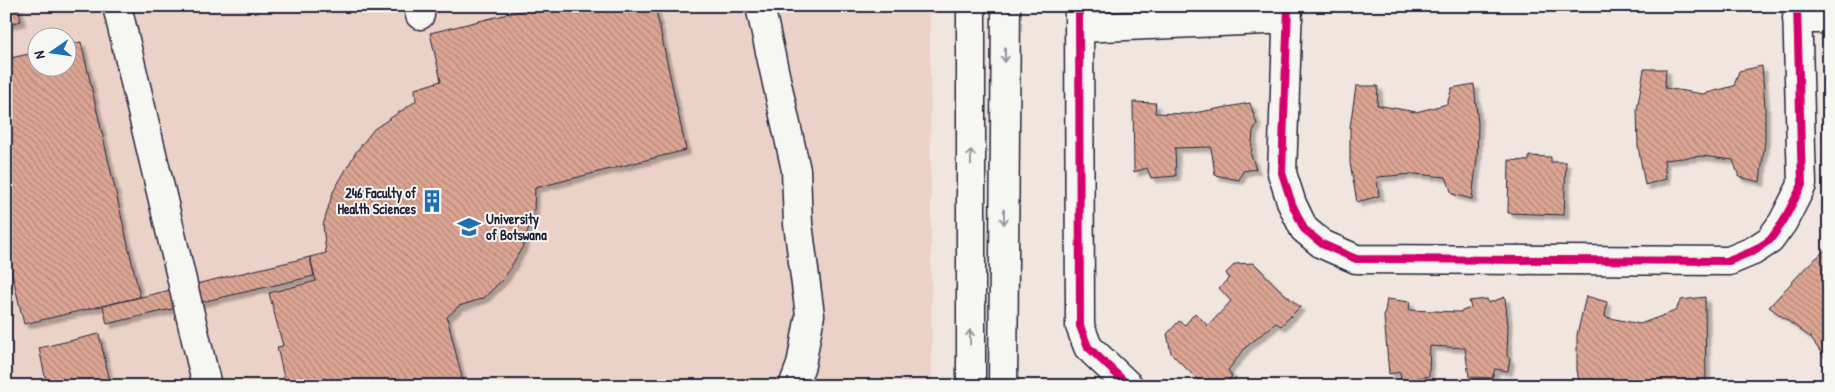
<svg xmlns="http://www.w3.org/2000/svg" width="1835" height="392" font-family="'Patrick Hand',sans-serif">
<style>
.built{fill:#ebd2c8;fill-rule:evenodd}
.building{fill:url(#building-back-hatch);stroke:#22223b;filter:url(#shadow)}
.lines{fill:none;stroke-linecap:round;stroke-linejoin:round}
.minor-casing{stroke:#22223b;stroke-width:31}
.minor{stroke:#f6f6f2;stroke-width:28}
.cycleway-casing{stroke:#f6f6f2;stroke-width:11}
.cycleway{stroke:#d6006c;stroke-width:8}
.oneway{stroke:#9797a0}
.labels{text-anchor:middle;stroke-width:4;stroke-linejoin:round;paint-order:stroke}
.poi-label{font-size:14px;font-weight:bold;fill:#22223b;stroke:#f6f6f2;text-anchor:end}
</style>
<defs>
<pattern id="building-back-hatch" width="6" height="6" patternUnits="userSpaceOnUse" patternTransform="scale(1.25)"><rect width="6" height="6" fill="#dca593"/><path d="M-1 5l2 2M0 0l6 6M5-1l2 2" fill="none" stroke="#b28679"/></pattern>
<filter id="shadow"><feDropShadow dx="4.5" dy="4.5" stdDeviation="1" flood-color="#0004"/></filter>
</defs>
<rect width="100%" height="100%" fill="#f1e6df"/>
<filter id="ink" filterUnits="userSpaceOnUse"><feTurbulence type="fractalNoise" baseFrequency=".02" numOctaves="2"/><feDisplacementMap in="SourceGraphic" scale="10" xChannelSelector="R" yChannelSelector="G"/><feConvolveMatrix kernelMatrix="1 2 1 2 8 2 1 2 1" color-interpolation-filters="sRGB"/></filter>
<g filter="url(#ink)">
<path class="built" d="M6 6H930L932 386H6ZM38 38H68V68H38Z"/>
<path class="building" d="M6 6H18L21 21 6 25Z
M541 6H655L686 150 535 188 534 210 523 246 505 277 484 298 459 306 447 317 464 386H286L277 347 283 346 269 293 316 281 310 257 326 253 323 225 333 192 356 152 374 129 416 101 415 89 441 81 430 33Z
M81 42 140 297 24 324 6 249V59L38 52V68H68V45Z
M1762 66 1765 107V141L1760 182 1739 177 1733 160 1702 156 1664 160 1666 179 1645 185 1638 146 1637 110 1644 69H1666L1665 88 1703 94 1734 86 1739 71Z
M1474 84 1478 124 1477 158 1472 199 1452 194 1446 177 1414 174 1377 177 1379 196 1357 202 1350 163V127L1356 86H1378L1377 105 1416 112 1447 104 1452 88Z
M1133 102 1156 103 1155 113 1188 114 1250 103 1257 124 1253 131 1251 155 1256 169 1243 171 1239 180 1215 175 1211 147 1175 148 1176 176 1151 178 1147 168 1134 172Z
M1529 156 1551 157V162H1566L1564 215 1508 213 1509 160 1529 161Z
M1829 247V364L1810 337 1769 307 1807 266Z
M310 257 314 276 107 324 103 306Z
M1254 263 1277 287 1300 307 1281 326 1276 323 1246 347 1228 370 1232 376 1224 386H1204L1171 353 1167 334 1179 321 1185 325 1195 313 1208 326 1231 301 1219 288 1229 278 1226 273 1235 264Z
M1586 296 1607 302 1605 317 1640 324 1675 311 1681 300 1705 297 1706 386H1673L1642 381 1605 386H1580L1577 371V335Z
M1505 297 1508 326 1507 356 1510 359 1508 371 1495 369 1492 378 1469 377 1465 348 1430 346 1429 376 1401 381 1400 372 1389 374 1384 317 1387 299 1410 302 1409 310 1459 312 1471 308 1469 301 1487 299 1488 303Z
M99 334 111 386H47L39 348Z"/>
<g class="lines">
<defs>
<path id="minor" d="M117 6 207 386
M418 6 420 15
M760 6 796 170 798 224 810 315 801 365 793 386
M971 6V386
M1079 6 1080 326 1088 347 1129 386
M1288 6 1282 173 1292 204 1304 229 1322 244 1356 259 1729 261 1753 251 1770 240 1783 222 1802 185 1797 6
M1797 19H1829
M1079 28 1288 19
M1003 386 1006 6"/>
</defs>
<use href="#minor" class="minor-casing"/>
<use href="#minor" class="minor"/>
<defs>
<path id="cycleway" d="M1079 6 1080 326 1088 347 1129 386
M1288 6 1282 173 1292 204 1304 229 1322 244 1356 259 1729 261 1753 251 1770 240 1783 222 1802 185 1797 6"/>
</defs>
<use href="#cycleway" class="cycleway-casing"/>
<use href="#cycleway" class="cycleway"/>
</g>
<defs><path id="oneway-shaft" d="M-6 0H5M1.5-3L5.5 0L1.5 3" fill="none" stroke-width="1.6" stroke-linecap="round" stroke-linejoin="round" transform="scale(1.25)"/></defs>
<g class="oneway">
<use href="#oneway-shaft" transform="translate(1005 55) rotate(90)"/>
<use href="#oneway-shaft" transform="translate(971 157) rotate(-90)"/>
<use href="#oneway-shaft" transform="translate(1004 217) rotate(90)"/>
<use href="#oneway-shaft" transform="translate(970 337) rotate(-90)"/>
</g>
</g>
<defs>
<symbol id="building-bare" viewBox="-9 -9 18 18"><path d="M-4-6H4V6H1V3H-1V6H-4ZM-2.5-4.3h1.7v1.8h-1.7ZM.8-4.3h1.7v1.8H.8ZM-2.5-1h1.7V.8h-1.7ZM.8-1h1.7V.8H.8Z" fill="#1f6fb2" stroke="#f6f6f2" stroke-width="2.5" paint-order="stroke"/></symbol>
<symbol id="university-bare" viewBox="-9 -9 18 18"><path d="M0-5L7-2L0 1L-7-2ZM-4 1L0 2.5L4 1V4Q0 6-4 4Z" fill="#1f6fb2" stroke="#f6f6f2" stroke-width="2.5" paint-order="stroke"/></symbol>
</defs>
<g fill-rule="evenodd">
<use href="#building-bare" x="416" y="185" width="32" height="32"/>
<use href="#university-bare" x="453" y="211" width="32" height="32"/>
</g>
<g class="labels">
<g class="poi-label">
<text x="416" y="198">246 Faculty of<tspan x="416" dy="16">Health Sciences</tspan></text>
<text x="486" y="224" text-anchor="start">University<tspan x="486" dy="16">of Botswana</tspan></text>
</g>
</g>
<rect width="1835" height="392" fill="none" stroke="#f6f6f2" stroke-width="25"/>
<rect x="12" y="12" width="1810" height="367" fill="none" stroke="#22223b" stroke-width="2" filter="url(#ink)"/>
<g transform="translate(52 52) rotate(257)"><circle r="24" fill="#f6f6f2" stroke="#a1a1a9"/>
<path d="M0-4L9 19L0 12L-9 19Z" fill="#1f6fb2"/>
<text y="-8" font-size="14" font-weight="bold" text-anchor="middle" fill="#22223b">N</text>
</g>
</svg>
